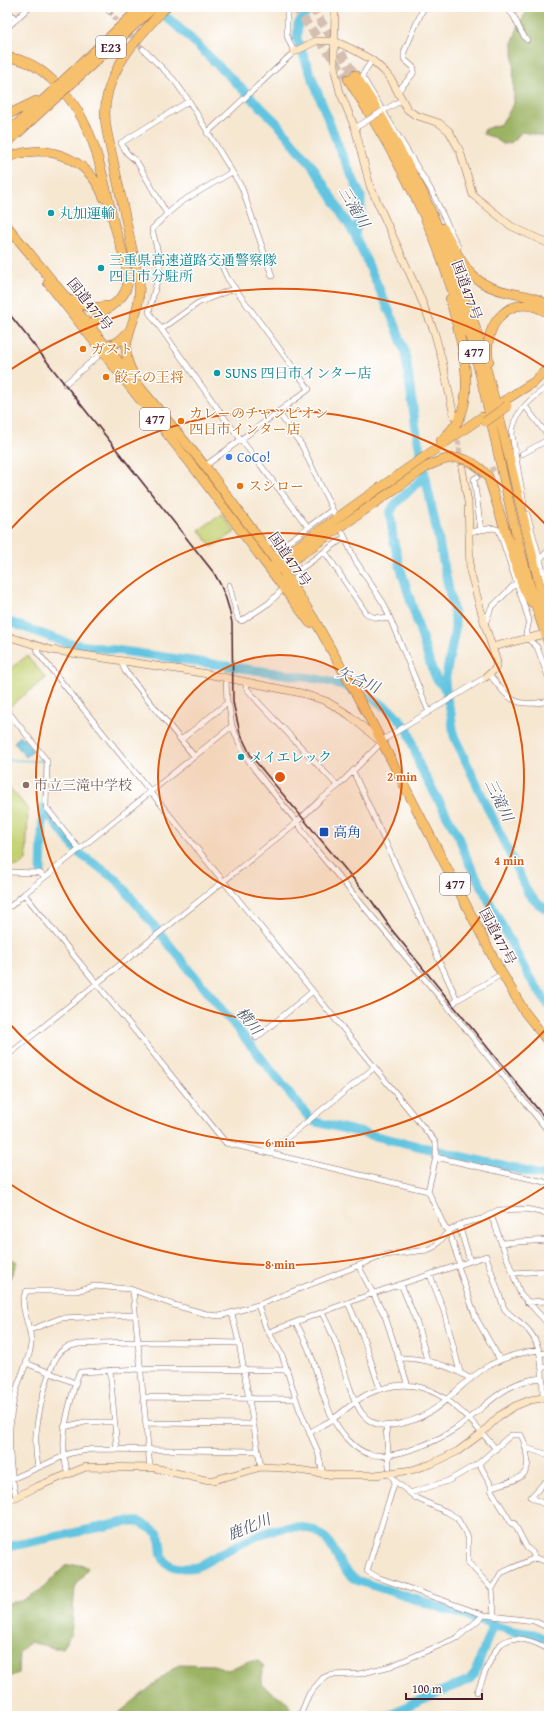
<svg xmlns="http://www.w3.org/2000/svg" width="556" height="1723" font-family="'Gentium Book Plus','Noto Serif JP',serif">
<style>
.green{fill:#c4d172;stroke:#87784e}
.forest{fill:#9bb364;stroke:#726948}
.water{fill:#62c4e0;stroke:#567286}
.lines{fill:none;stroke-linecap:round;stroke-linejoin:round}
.stream{stroke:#62c4e0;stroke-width:1.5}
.river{stroke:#62c4e0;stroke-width:9}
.street-tunnel{stroke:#d4bfb0;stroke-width:5;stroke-dasharray:5 2.5;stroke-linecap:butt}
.highway-tunnel{stroke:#d4bfb0;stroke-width:9;stroke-dasharray:9 4.5;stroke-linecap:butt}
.street-casing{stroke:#866565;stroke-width:6}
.secondary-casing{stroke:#866565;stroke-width:8}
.highway-casing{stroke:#866565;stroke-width:10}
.street{stroke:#fff;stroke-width:5}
.secondary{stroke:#fce6c4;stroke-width:7}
.highway{stroke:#f7c06c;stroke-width:9}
.rail{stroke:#4a1f2b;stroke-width:1.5}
.street-bridge-casing{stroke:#866565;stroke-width:6;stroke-linecap:butt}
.highway-bridge-casing{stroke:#866565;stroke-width:10;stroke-linecap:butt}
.street-bridge{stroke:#fff;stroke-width:5}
.highway-bridge{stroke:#f7c06c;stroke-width:9}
.ring{fill:none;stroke:#e0560e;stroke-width:2}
.culture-dot{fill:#0f9aa8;stroke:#fff;stroke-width:1.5}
.food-dot{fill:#e8710a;stroke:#fff;stroke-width:1.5}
.shop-dot{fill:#3f7fe0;stroke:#fff;stroke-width:1.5}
.education-dot{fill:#8d6e63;stroke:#fff;stroke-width:1.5}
.transit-dot{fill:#1a4fb4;stroke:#fff;stroke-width:1.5}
.labels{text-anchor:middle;stroke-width:3;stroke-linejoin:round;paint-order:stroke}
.shield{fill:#fff;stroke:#80626b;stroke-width:1}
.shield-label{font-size:13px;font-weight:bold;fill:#4a1f2b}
.culture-label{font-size:14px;fill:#0d838f;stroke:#fff;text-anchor:start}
.street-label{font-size:14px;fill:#4a1f2b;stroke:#fff}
.food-label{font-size:14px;fill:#c56008;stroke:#fff;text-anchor:start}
.shop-label{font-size:14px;fill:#366cbe;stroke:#fff;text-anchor:start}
.education-label{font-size:14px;fill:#785e54;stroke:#fff;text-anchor:start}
.transit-label{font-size:14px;fill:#164399;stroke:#fff;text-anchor:start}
.water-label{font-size:15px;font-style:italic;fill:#52596a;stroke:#fff}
.centre{fill:#e0560e;stroke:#fff;stroke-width:2}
.ring-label{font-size:12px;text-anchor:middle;font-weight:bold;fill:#e0560e;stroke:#fff;stroke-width:3;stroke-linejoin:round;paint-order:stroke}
</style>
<rect width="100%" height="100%" fill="#fff"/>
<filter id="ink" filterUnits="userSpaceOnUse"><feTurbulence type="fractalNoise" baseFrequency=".025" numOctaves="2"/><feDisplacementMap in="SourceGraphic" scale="8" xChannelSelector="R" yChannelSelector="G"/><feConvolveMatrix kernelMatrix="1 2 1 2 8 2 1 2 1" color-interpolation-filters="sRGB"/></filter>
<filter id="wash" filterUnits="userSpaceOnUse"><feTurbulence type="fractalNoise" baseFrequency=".012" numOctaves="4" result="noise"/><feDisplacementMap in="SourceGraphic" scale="16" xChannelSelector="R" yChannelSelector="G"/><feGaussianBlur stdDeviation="0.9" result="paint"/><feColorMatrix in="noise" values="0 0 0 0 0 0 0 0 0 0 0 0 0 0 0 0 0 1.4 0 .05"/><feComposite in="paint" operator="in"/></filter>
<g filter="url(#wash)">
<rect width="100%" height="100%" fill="#f6e7d1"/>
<path class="green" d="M222 514 235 532 212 547 199 530Z
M27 656 46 678 9 707 7 705V671Z
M7 790H12L28 809 26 861 19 866H7Z"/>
<path class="forest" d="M529 7H549V137L522 132 511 143 503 144 493 137 483 134 485 129 501 124 514 104 513 42 518 27Z
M9 1257 17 1262 7 1285V1258Z
M81 1564 88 1568 75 1587 71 1635 62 1648H54L30 1642 19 1653 18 1673 7 1678V1603L22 1601 42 1589 65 1566Z
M249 1661H258L264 1666C263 1670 261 1677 262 1682 265 1696 294 1694 290 1716H115L179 1664 214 1665 228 1670Z"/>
<path class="water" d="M21 736 33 751 26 757 14 742Z"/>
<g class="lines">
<path class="stream" d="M7 760 43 761V808"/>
<path class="river" d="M158 7 163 14 186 34 276 122 313 167 355 235 395 324 405 352 417 436 455 619V629L445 681 447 699 451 713 454 736 528 893 536 902 549 911
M311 7 298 24 297 39 340 150 361 196V210L355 235
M424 477 395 504 390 513 393 538 399 563 430 664 436 678 446 690
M7 621 67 643 318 679 342 685 377 701 394 713 408 730 420 767 459 837 468 861 528 975 549 1006
M41 872 43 808 79 853 117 880 312 1121 549 1177
M7 1547 125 1522H140L158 1533C161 1540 160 1548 162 1555 166 1570 184 1569 197 1567 228 1551 290 1508 323 1536 335 1546 337 1564 349 1574 351 1576 353 1578 356 1580L512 1631 534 1634 549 1641
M390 1716 411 1704 469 1680 475 1673 493 1624"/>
</g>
</g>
<g filter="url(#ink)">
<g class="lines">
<path class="street-tunnel" d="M109 11 143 49
M457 433 462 468
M477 477 522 454"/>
<path class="highway-tunnel" d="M295 7 348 79
M312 7 355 75"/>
<defs>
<path id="street" d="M106 7 109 11
M505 7C518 16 516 28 527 40
M7 9 16 20
M7 28 29 7
M143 49 174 80 189 101 242 188 272 276
M372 60 363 74V78L431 190 458 247
M398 91 413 74 414 68 404 59V52L422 11 426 7
M189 101 121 143 127 153 137 162 167 214 152 229 160 261 158 277 149 312 223 416 308 527
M381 112 402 100
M355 128 368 120
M207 133 294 52 287 36V7
M167 214 181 202 232 172
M162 329 198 303 235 288
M65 384 104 351
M525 406 549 437
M279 413 302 446 335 515
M522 454 549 439
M205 466 309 389 228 279 221 264
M477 477 474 479 481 530
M524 504 512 435C513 411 532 399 549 385
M527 514 549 592
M469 532 493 528 499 530 529 620 526 634 528 639 537 647 549 679
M343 533 355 560 384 604 429 712
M263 543 288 542 332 510
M325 552 366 613 373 617 390 619
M539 560 549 550
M229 585 238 619 242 621 269 603 284 588
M293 586 299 570 345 537
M485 624 491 608 516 583
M37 647 38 653 436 1143V1157L428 1191 445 1228 449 1231 460 1265
M121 661 125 671 194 756
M490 675C510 701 516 708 549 701
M226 678 227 703 229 706 232 726 24 894 226 1143 428 1191
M245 682 247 689 260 704 338 786
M7 710 47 761 46 807 79 849
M232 726 243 752 255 770 297 822 313 846 448 1007 549 1132
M181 740 227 703
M353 771 454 993 457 1000 453 1004
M7 872 40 873 44 877
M7 906H11L24 894
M457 1000 502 974
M256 1038 312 992
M7 1056 297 822 320 800 338 786 386 738 486 677
M268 1153 374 1068
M436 1157 549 1183
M491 1215 520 1293 549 1325
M459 1225 470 1261
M501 1243 549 1240
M458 1266 476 1318 500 1360
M359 1267 385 1316 408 1386
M512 1273 549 1271
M430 1275 444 1311 460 1372
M401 1284 417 1323 427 1360
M133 1290 150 1468
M527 1302 549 1301
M348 1303 362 1334 380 1389
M258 1305 266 1328 282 1355 299 1408 318 1452 323 1475
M322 1313C329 1326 335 1339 339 1352 345 1372 350 1394 361 1412 369 1423 380 1427 393 1425 440 1419 453 1386 490 1365 505 1357 522 1352 539 1350
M232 1314 239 1343
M296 1323C302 1334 308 1346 312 1358 319 1378 323 1400 333 1419 340 1432 354 1450 369 1454 391 1461 436 1442 455 1429 485 1409 502 1381 542 1378
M30 1330 61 1318 135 1315
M269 1332 374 1293 486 1256 504 1308C511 1318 522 1322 529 1331 544 1349 542 1375 543 1397
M540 1354 549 1352
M398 1358C425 1358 449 1365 471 1379
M26 1363 75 1383
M541 1367H549
M110 1370 117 1449
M143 1397 295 1399
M146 1423 253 1424
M386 1426 389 1467
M64 1427 85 1422H114
M309 1433C317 1428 325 1424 333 1419 345 1411 355 1400 368 1394 427 1366 461 1409 496 1449
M526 1448 549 1455
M38 1467C36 1456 35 1445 36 1434 38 1415 48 1359 64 1349 75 1342 90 1344 103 1343 148 1341 194 1342 239 1343L261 1467
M68 1474C58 1441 68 1409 77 1378L80 1372 141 1369 287 1370
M390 1474 395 1481 416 1498 447 1512 457 1518 468 1537V1562L492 1589 494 1615
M12 1479 71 1453 93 1449 258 1451
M395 1481 367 1571 377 1577 484 1615
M549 1483 545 1482 531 1497 549 1507
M492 1487C510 1481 532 1480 527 1456 526 1449 525 1442 521 1435H511L479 1463 492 1487 491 1490 512 1524 514 1523 527 1548 532 1552 535 1558 549 1562
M410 1493 448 1481 479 1463
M7 1502 16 1497C8 1460 6 1424 17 1388 21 1374 30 1359 31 1344 33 1329 16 1303 27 1291H76L94 1286 130 1289 174 1305 210 1315 220 1316 258 1305 385 1255 427 1250 434 1247 449 1231 464 1223 482 1219 498 1210 526 1209 549 1214
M492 1589 501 1573 535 1558
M477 1692C483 1679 491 1653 501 1644 514 1633 537 1642 549 1650
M300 1716 309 1694 323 1678 330 1675 359 1674 391 1666 457 1638 484 1615 534 1621 549 1628"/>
<path id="secondary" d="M335 7 334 67 340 92 355 128 370 186 419 294 434 331 442 360 454 416
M294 52 316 41H334L352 49 372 60 385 72 392 81 407 109 415 115 439 123 449 131 460 151 473 195 511 226 549 244
M462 468 468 502 470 571 485 625 497 662 495 669 486 677
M7 636 51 650 202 673 301 693 326 701 349 715 382 743
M492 647 549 633
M16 1497 36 1487 86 1467 155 1468 205 1480H214L261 1467 283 1468 334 1475H375L412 1470 431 1464 458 1451 482 1433 499 1416 515 1406 530 1400 549 1397"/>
<path id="highway" d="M7 58C24 58 38 67 50 78 93 115 101 168 113 220 118 240 126 259 128 279 127 309 93 306 91 332
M355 75 381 116 422 191 442 237 475 326 502 428 549 625
M65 79 141 7
M348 79C380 129 410 181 433 236 440 254 446 272 452 290 459 309 467 328 473 347 500 446 513 548 549 644
M71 84 154 7
M7 115 36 101
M7 133 56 88
M7 143 61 93
M7 158C46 141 89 158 104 198
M7 226 205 466 281 568 314 619 370 719 496 963 524 1011 549 1043
M443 228C465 265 466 284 511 293 525 296 538 297 549 306
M48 283 198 473 310 623
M73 300 90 308 108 306
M102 344C115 347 120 341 128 332
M489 361C481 324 513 288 549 314
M133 373C119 350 130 332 137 309 139 300 140 291 139 281L107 132C96 80 133 43 166 7
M502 402 534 382 549 367
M441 441C448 434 456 426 460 417 475 384 459 331 450 299
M274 566 276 562 365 498 482 417
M276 569 293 560 428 466C453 453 469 455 488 476L523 587 531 602"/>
</defs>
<use href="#street" class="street-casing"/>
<use href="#secondary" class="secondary-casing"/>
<use href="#highway" class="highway-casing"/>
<use href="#street" class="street"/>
<use href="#secondary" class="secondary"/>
<use href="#highway" class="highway"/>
<path class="rail" d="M7 311 214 573C224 589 229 604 232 623L233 702 240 733 251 756 371 900 390 927
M387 924 549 1123"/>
<defs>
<path id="street-bridge" d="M368 120 381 112"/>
<path id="highway-bridge" d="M56 88 65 79
M61 93 71 84
M485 422 507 406"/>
</defs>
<use href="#street-bridge" class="street-bridge-casing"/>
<use href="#highway-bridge" class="highway-bridge-casing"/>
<use href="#street-bridge" class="street-bridge"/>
<use href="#highway-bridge" class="highway-bridge"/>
</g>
</g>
<circle cx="280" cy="777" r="122" fill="#e0560e" fill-opacity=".12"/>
<g class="ring">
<circle cx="280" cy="777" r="122"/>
<circle cx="280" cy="777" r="244"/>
<path d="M548 1027A366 366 0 0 1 8 1022M8 532A366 366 0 0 1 548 527"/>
<path d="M546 1186A488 488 0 0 1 7 1182M7 372A488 488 0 0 1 546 368"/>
</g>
<g class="culture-dot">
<circle cx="51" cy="213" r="4"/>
<circle cx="101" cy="268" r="4"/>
<circle cx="217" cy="373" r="4"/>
<circle cx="241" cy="757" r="4"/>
</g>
<g class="food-dot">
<circle cx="83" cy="349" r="4"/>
<circle cx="106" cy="377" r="4"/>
<circle cx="181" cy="421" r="4"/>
<circle cx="240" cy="486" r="4"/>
</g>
<circle class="shop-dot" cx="229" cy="457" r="4"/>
<circle class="education-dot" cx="26" cy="785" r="4"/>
<rect class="transit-dot" x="319" y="827" width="10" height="10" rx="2"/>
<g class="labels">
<g class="shield">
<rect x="96" y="36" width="30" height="22" rx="3"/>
<rect x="459" y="341" width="30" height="22" rx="3"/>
<rect x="140" y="408" width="30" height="22" rx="3"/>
<rect x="440" y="873" width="30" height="22" rx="3"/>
</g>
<g class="shield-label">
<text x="111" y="52">E23</text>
<text x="474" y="357">477</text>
<text x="155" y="424">477</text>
<text x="455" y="889">477</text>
</g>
<g class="culture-label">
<text x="59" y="218">丸加運輸</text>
<text x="109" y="265">三重県高速道路交通警察隊<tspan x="109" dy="16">四日市分駐所</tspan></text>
<text x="225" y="378">SUNS 四日市インター店</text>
<text x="249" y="762">メイエレック</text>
</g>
<g class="street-label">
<text transform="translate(467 290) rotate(70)" y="5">国道477号</text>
<text transform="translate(90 304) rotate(51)" y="5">国道477号</text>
<text transform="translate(290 559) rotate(55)" y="5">国道477号</text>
<text transform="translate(498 936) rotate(62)" y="5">国道477号</text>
</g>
<g class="food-label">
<text x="91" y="354">ガスト</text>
<text x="114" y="382">餃子の王将</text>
<text x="189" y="418">カレーのチャンピオン<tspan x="189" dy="16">四日市インター店</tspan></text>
<text x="248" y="491">スシロー</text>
</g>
<g class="shop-label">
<text x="237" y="462">CoCo!</text>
</g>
<g class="education-label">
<text x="34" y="790">市立三滝中学校</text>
</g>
<g class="transit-label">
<text x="333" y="837">高角</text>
</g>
<g class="water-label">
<text transform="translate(354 207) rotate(59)" y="5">三滝川</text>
<text transform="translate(358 680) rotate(23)" y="5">矢合川</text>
<text transform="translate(499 800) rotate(64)" y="5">三滝川</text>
<text transform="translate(249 1021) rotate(51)" y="5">横川</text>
<text transform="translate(249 1527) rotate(-22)" y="5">鹿化川</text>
</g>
</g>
<circle cx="280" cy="777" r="6" class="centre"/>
<g class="ring-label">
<text x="402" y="781">2 min</text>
<text x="509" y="865">4 min</text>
<text x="280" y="1147">6 min</text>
<text x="280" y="1269">8 min</text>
</g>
<rect width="556" height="1723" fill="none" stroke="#fff" stroke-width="24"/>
<path d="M406 1693v6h76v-6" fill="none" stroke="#4a1f2b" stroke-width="2"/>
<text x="412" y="1693" font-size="12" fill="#4a1f2b" stroke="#ffffff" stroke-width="3" paint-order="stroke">100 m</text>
</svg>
